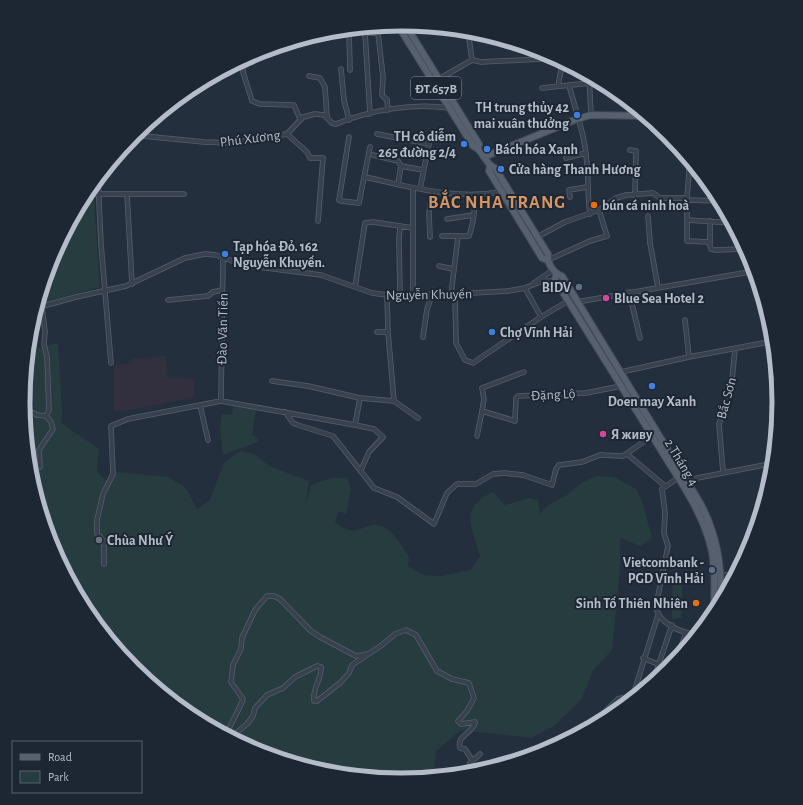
<svg xmlns="http://www.w3.org/2000/svg" width="803" height="805" font-family="'Alegreya Sans',sans-serif">
<style>
.medical{fill:#32303f}
.green{fill:#263c3f}
.lines{fill:none;stroke-linecap:round;stroke-linejoin:round}
.minor-casing{stroke:#565f6c;stroke-width:5.5}
.primary-casing{stroke:#414a57;stroke-width:8}
.minor{stroke:#38414e;stroke-width:4}
.primary{stroke:#56606e;stroke-width:6}
.shop-dot{fill:#3f7fe0;stroke:#1d2633;stroke-width:1.5}
.food-dot{fill:#e8710a;stroke:#1d2633;stroke-width:1.5}
.service-dot{fill:#5c6f8a;stroke:#1d2633;stroke-width:1.5}
.hotel-dot{fill:#d1479c;stroke:#1d2633;stroke-width:1.5}
.worship-dot{fill:#6b7280;stroke:#1d2633;stroke-width:1.5}
.labels{text-anchor:middle;stroke-width:4;stroke-linejoin:round;paint-order:stroke}
.shield{fill:#1d2633;stroke:#878f9c;stroke-width:1}
.shield-label{font-size:13px;font-weight:bold;fill:#b4bcc9}
.poi-label{font-size:14px;font-weight:bold;fill:#b4bcc9;stroke:#1d2633;text-anchor:start}
.street-label{font-size:14px;fill:#b4bcc9;stroke:#1d2633}
.district-label{font-size:18px;font-weight:bold;letter-spacing:1px;fill:#d59563;stroke:#1d2633}
.rim{fill:none;stroke:#b4bcc9;stroke-width:5}
</style>
<rect width="100%" height="100%" fill="#242f3e"/>
<path class="medical" d="M166 356 168 377 194 379V397L125 411H114V367L116 365 131 363 132 359Z"/>
<path class="green" d="M85 196H92L94 199 100 287 38 304 52 257Z
M58 343 62 414 61 423 99 449 97 471 106 481 117 472 168 477 186 488 197 509 210 500 224 463 240 451 254 454 269 466 309 481 306 502 311 486C323 479 333 477 347 478L351 489 346 514 339 511 335 522C359 543 367 515 387 529 396 535 403 549 409 557L408 566 422 575 441 576 471 570 480 556C472 526 458 508 493 492L505 505 529 498 538 500 540 514 547 506 567 495 583 482 597 476 614 477 636 489 642 501 652 538 640 546 620 538V569L612 650 594 669 581 700 554 726 532 738 461 730 436 751 433 778 401 781 327 774 256 752 191 717 134 670 87 613 52 547 30 476 23 406 34 411V402L23 400 26 377 33 376V349Z
M233 406 256 409 252 435 258 438 257 442 223 455 220 427 222 414 232 415Z
M673 579H682V599H672Z
M672 600H682L681 618 672 619Z"/>
<g class="lines">
<defs>
<path id="minor" d="M349 29 350 70
M378 33 383 77 382 95 387 100 388 110
M244 60 243 72 252 101 260 104 294 105 300 119
M472 60 481 62 541 59
M341 69 344 100 349 120
M579 70 582 72
M309 76 320 78 325 87 327 117
M589 76 591 115
M439 79 472 60 468 31
M569 85C575 109 584 131 586 155 589 175 587 194 590 214
M558 86 562 65
M542 88 590 83
M370 114 365 33H378L394 25
M287 134 307 152 310 158H323L318 221
M377 134 429 144 420 189
M133 135 204 142 231 143 287 134 303 117 315 114 324 115 332 123 336 124C370 110 412 103 449 108
M349 137 339 200 341 201 359 203 370 147
M630 150 636 151 635 196
M373 155 398 161 401 166
M566 158 586 153
M690 160 687 198V241L709 242 711 249 716 250 747 249
M365 177C410 187 455 200 501 192
M98 179 101 244 111 363
M398 184 401 166 423 170
M413 188V295
M86 194H184
M127 194 132 284
M570 197 569 190 587 187
M687 200 721 201
M648 216 650 243 658 287
M447 219 473 215
M687 220 733 223
M728 223V215
M400 227 399 240 400 295
M442 236H469C473 225 476 208 474 196
M430 237 429 213 432 191
M537 237 565 222 599 210 616 198 626 195 653 193 660 198H687
M710 243V221
M548 260 590 241 607 236 599 210
M439 266 453 269
M534 283 553 270
M355 287 365 223 373 222 413 228
M629 292 640 338
M451 294 458 237
M455 294 456 343 465 360 473 363 541 317 525 288
M168 300 208 296 213 292 222 290
M577 302 755 271
M36 308 76 297 126 286 185 258 205 254 216 255 243 265 321 275 372 293 387 295 455 294 508 291 525 288 545 280 556 282
M541 317 568 301
M685 320 689 357
M377 332H388
M423 337 427 309 432 295
M524 372 482 388 484 399 482 411 515 421 516 398 518 396 586 393 621 386
M621 372 689 357 774 341
M272 381 308 386 360 398
M221 401 223 257
M394 401 418 418
M200 405 208 440
M24 408 37 415 46 416 49 410 47 357 44 344 45 332 42 307
M285 412 293 423 298 425 333 436 374 488 397 497 434 524 447 493 457 484H476L493 474 504 473 523 475 552 485 556 469 559 465 582 462 600 455 623 456 652 436
M355 425 374 429 383 437 369 452 361 470
M477 436 482 411
M627 454 665 486
M40 467 39 450 53 429 51 422 46 416
M723 472 719 424 724 410 732 380 735 349
M678 478 662 489 665 513 664 533 668 546 656 606C658 624 682 633 698 635
M687 480 774 463
M104 564V542L97 533V520L103 494 113 474 111 426 128 419 221 401 355 425 360 398 394 401 388 332 387 295
M722 575 737 574
M643 658 670 669
M676 661 686 633
M652 684 672 625
M631 702 658 615
M225 735C227 733 242 703 243 699L231 682 233 665 241 649 242 638 255 610 267 596H274L280 599 311 631 320 637 356 656 368 654
M230 738 247 724 253 716 255 708 267 695 283 688 295 677 317 666 321 667C322 679 312 688 314 701H317L340 683 349 673 352 665 382 645 395 634 406 630 416 635 437 671 452 679 469 683 474 698 467 711 458 721 461 724 475 722C474 733 456 735 460 748L465 749 472 760
M574 738 589 727 618 699 622 698 630 703
M466 775 470 763 480 754"/>
<path id="primary" d="M397 24 473 146C484 150 484 164 495 168L548 254C547 263 553 273 562 276L699 501C717 533 722 566 721 603
M405 24 479 144 478 148
M484 157 577 119 591 115 646 116
M490 166 489 171 542 258 547 260
M556 274 555 280 557 283C591 337 625 392 659 447 679 480 704 513 712 552 716 573 714 594 714 615"/>
</defs>
<use href="#minor" class="minor-casing"/>
<use href="#primary" class="primary-casing"/>
<use href="#minor" class="minor"/>
<use href="#primary" class="primary"/>
</g>
<g class="shop-dot">
<circle cx="577" cy="115" r="4"/>
<circle cx="464" cy="144" r="4"/>
<circle cx="487" cy="149" r="4"/>
<circle cx="501" cy="169" r="4"/>
<circle cx="225" cy="254" r="4"/>
<circle cx="492" cy="332" r="4"/>
<circle cx="652" cy="386" r="4"/>
</g>
<g class="food-dot">
<circle cx="594" cy="205" r="4"/>
<circle cx="696" cy="603" r="4"/>
</g>
<g class="service-dot">
<circle cx="579" cy="287" r="4"/>
<circle cx="712" cy="570" r="4"/>
</g>
<g class="hotel-dot">
<circle cx="606" cy="298" r="4"/>
<circle cx="603" cy="434" r="4"/>
</g>
<circle class="worship-dot" cx="99" cy="540" r="4"/>
<g class="labels">
<rect class="shield" x="411" y="77" width="50" height="22" rx="3"/>
<g class="shield-label">
<text x="436" y="93">ĐT.657B</text>
</g>
<g class="poi-label">
<text x="569" y="112" text-anchor="end">TH trung thủy 42<tspan x="569" dy="16">mai xuân thưởng</tspan></text>
<text x="456" y="141" text-anchor="end">TH cô diễm<tspan x="456" dy="16">265 đường 2/4</tspan></text>
<text x="495" y="154">Bách hóa Xanh</text>
<text x="509" y="174">Cửa hàng Thanh Hương</text>
<text x="602" y="210">bún cá ninh hoà</text>
<text x="233" y="251">Tạp hóa Đỏ. 162<tspan x="233" dy="16">Nguyễn Khuyến.</tspan></text>
<text x="571" y="292" text-anchor="end">BIDV</text>
<text x="614" y="303">Blue Sea Hotel 2</text>
<text x="500" y="337">Chợ Vĩnh Hải</text>
<text x="652" y="406" text-anchor="middle">Doen may Xanh</text>
<text x="611" y="439">Я живу</text>
<text x="107" y="545">Chùa Như Ý</text>
<text x="704" y="567" text-anchor="end">Vietcombank -<tspan x="704" dy="16">PGD Vĩnh Hải</tspan></text>
<text x="688" y="608" text-anchor="end">Sinh Tố Thiên Nhiên</text>
</g>
<g class="street-label">
<text transform="translate(250 138) rotate(-7)" y="5">Phú Xương</text>
<text transform="translate(429 294) rotate(-1)" y="5">Nguyễn Khuyến</text>
<text transform="translate(222 329) rotate(-89)" y="5">Đào Văn Tiến</text>
<text transform="translate(553 394) rotate(-3)" y="5">Đặng Lộ</text>
<text transform="translate(726 398) rotate(-75)" y="5">Bắc Sơn</text>
<text transform="translate(682 462) rotate(59)" y="5">2 Tháng 4</text>
</g>
<g class="district-label">
<text x="497" y="208">BẮC NHA TRANG</text>
</g>
</g>
<path d="M0 0H803V805H0ZM30 402a371 371 0 1 1 742 0a371 371 0 1 1-742 0Z" fill="#1d2633" fill-rule="evenodd"/>
<path class="rim" d="M30 402a371 371 0 1 1 742 0a371 371 0 1 1-742 0Z"/>
<rect x="12" y="741" width="130" height="52" fill="#1d2633" stroke="#59626f"/>
<rect x="20" y="754" width="20" height="6" fill="#56606e" stroke="#59626f"/>
<text x="48" y="761" font-size="12" fill="#b4bcc9">Road</text>
<rect x="20" y="771" width="20" height="12" fill="#263c3f" stroke="#59626f"/>
<text x="48" y="781" font-size="12" fill="#b4bcc9">Park</text>
</svg>
